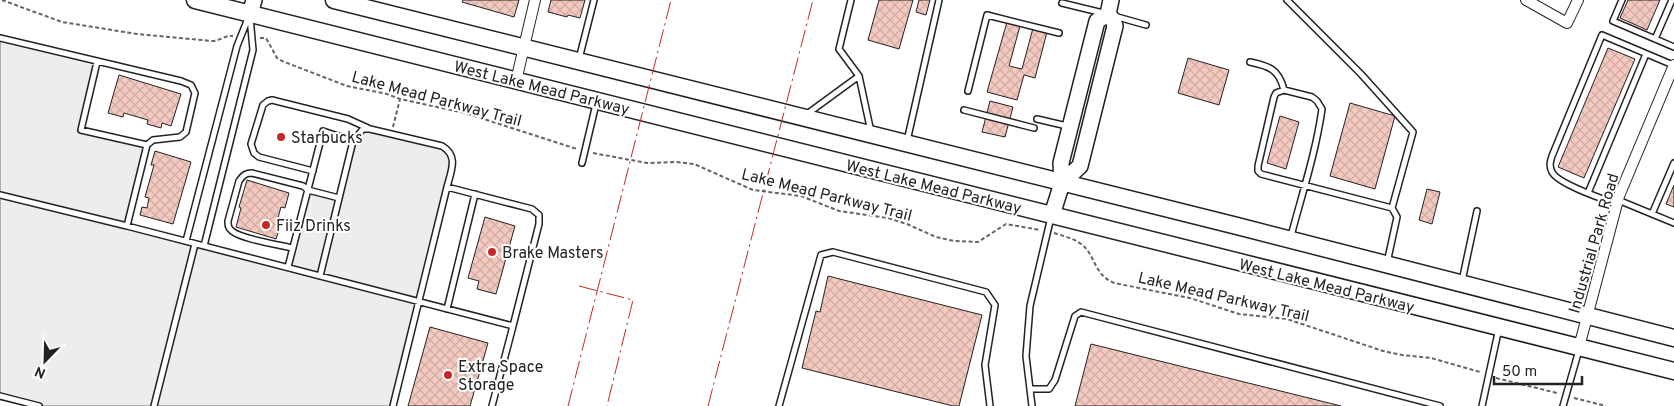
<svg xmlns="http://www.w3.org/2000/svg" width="1674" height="406" font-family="Overpass,sans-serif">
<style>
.parking{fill:#ededed;stroke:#6f6f6f}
.building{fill:url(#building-cross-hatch);stroke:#222}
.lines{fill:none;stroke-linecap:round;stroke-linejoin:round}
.lane-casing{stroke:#222;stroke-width:8}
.street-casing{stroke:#222;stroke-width:12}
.secondary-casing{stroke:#222;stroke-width:18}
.primary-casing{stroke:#222;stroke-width:19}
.path{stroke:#646464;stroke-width:2;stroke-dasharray:4 2.5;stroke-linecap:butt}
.lane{stroke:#fff;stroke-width:5}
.street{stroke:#fff;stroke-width:10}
.secondary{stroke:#fff;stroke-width:15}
.primary{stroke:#fff;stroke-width:16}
.power{stroke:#c62828;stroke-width:1;stroke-dasharray:18 4 2.5 4;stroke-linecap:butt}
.poi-dot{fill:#c62828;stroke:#fff;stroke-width:2}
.labels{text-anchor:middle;stroke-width:4;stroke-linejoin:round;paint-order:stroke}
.street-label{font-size:16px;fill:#222;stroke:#fff}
.poi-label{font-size:16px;fill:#222;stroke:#fff;text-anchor:start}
</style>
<defs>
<pattern id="building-cross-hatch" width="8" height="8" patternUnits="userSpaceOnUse" patternTransform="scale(1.25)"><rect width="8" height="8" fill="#f3c9c0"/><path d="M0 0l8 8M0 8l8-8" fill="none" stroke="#d0aca5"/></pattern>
</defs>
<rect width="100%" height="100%" fill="#fff"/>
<path class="parking" d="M0 38 97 62 81 130 147 145 128 226 288 267 308 190 339 198 353 141 363 129 448 150 452 162 393 406H37L0 397Z"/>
<path class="building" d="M463 0H519L514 17 462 2Z
M551 0H585L580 18 568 15 567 17 548 12Z
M879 0H913L899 49 868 40Z
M919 0H930L926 15 916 12Z
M1628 0H1660L1647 30 1620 18Z
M1007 22 1020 26 1009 66 1022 69 1033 28 1047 32 1035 78 1024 75 1017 100 987 92Z
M1608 48 1635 59 1584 178 1558 167Z
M1188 58 1229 70 1219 105 1178 93Z
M119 75 181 94 171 126 162 123 161 128 147 124 148 120 124 113 123 117 108 113Z
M990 101 1013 107 1005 137 982 132Z
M1350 103 1395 116 1375 189 1330 176Z
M1280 116 1299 122 1286 169 1267 163Z
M155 151 191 162 173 224 140 215 142 207 147 208 149 198 145 197 154 165H151Z
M247 180 289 193 285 208 281 207 276 225 280 227 276 239 236 227 241 208 239 207Z
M1674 185V207L1666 204Z
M1427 189 1440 192 1432 224 1419 220Z
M485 217 515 226 496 294 477 289 479 281 468 278Z
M828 276 982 315 959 406H953L802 368 816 311 820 312Z
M430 327 488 343 470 406H408Z
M1091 344 1341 406H1075Z"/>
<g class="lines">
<defs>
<path id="lane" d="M851 0 839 49 859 76
M1287 0 1361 74 1413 132 1392 208 1261 174 1258 171V166L1274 97 1276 93 1284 90 1312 97 1317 101 1322 109C1316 152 1302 194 1291 236
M1622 0 1613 21 1674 47
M1062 3 1103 13
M1114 16 1146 25
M0 38 181 81 191 85 195 93 186 132 180 137 153 140 147 145 127 226 0 195
M1655 39 1672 0
M579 59 594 0
M97 62 81 130 147 145
M1250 62C1269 66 1279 69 1284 90
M968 91 987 15 1059 33
M964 110 1034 128
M807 114 859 76 871 132
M1037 119 1067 126
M907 141 939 0
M582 163 596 104
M313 171 259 157 254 153 251 144 263 105 268 101 272 100 348 119 368 128
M1588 193 1646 54
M1618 200 1674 223
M1617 204C1603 199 1558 184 1552 172 1549 166 1550 162 1552 156L1602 35 1673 65
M1652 214 1674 163
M127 226C256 259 385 292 513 326L539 224V215L532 209 447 187 393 406
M186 241 237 46 249 16
M204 246 253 50 250 17
M293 248C280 245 241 239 232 231 228 228 228 225 228 221L239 181C243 175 246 173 252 173L303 186 308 190 339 198
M1387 263 1397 217 1392 208
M288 267 323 131 353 141
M320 276 353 141 363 129H370L442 146C459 156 451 171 447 187
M1462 281 1477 211
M447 309 475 194
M1030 389H1049L1055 380 1075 316 1081 312 1440 406
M0 396 39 406
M154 406 195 244
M492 406 513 326
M779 406 821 255 833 252 986 292 995 305 985 365 990 406
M1032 406 1026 356 1030 306 1051 217
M1482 406 1499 328
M1563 406 1579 350"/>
<path id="street" d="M1526 0 1567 23 1578 0
M516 81 535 0
M1579 347 1619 196 1674 65"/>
<path id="secondary" d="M250 14 254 0
M1062 183 1080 166 1115 26 1113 20 1108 14
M1052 215 1062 183 1061 163 1097 21 1108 14 1111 0"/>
<path id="primary" d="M195 0 1674 371
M334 0 1237 226 1674 338"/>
</defs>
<use href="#lane" class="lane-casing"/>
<use href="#street" class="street-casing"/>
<use href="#secondary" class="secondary-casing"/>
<use href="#primary" class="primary-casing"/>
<path class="path" d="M2 0 62 22 137 34 212 41C220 41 225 35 233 36
M260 38H266L277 58 282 61 347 86 387 94 400 99 465 113 577 149
M393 127 400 99
M593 153 647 163 677 162 694 164 753 190 801 196 839 211 888 218 907 224 936 237 954 241 978 242 1006 224 1040 230
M1054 233C1063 236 1073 238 1081 244 1096 255 1093 274 1114 283L1190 298 1239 314 1287 319 1383 351 1402 355 1431 358 1480 372
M1496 378 1557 393
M1574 398 1606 406"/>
<use href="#lane" class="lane"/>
<use href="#street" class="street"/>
<use href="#secondary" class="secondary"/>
<use href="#primary" class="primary"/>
<path class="power" d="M579 286 633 300 607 406
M568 406 671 0
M708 406 813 0"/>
</g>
<g class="poi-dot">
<circle cx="281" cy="137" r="5"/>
<circle cx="266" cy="225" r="5"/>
<circle cx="492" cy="252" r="5"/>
<circle cx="448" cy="375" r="5"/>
</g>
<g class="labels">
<g class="street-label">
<text transform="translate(542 87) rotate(14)" y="6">West Lake Mead Parkway</text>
<text transform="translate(437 98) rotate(15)" y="6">Lake Mead Parkway Trail</text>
<text transform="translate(934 186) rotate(14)" y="6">West Lake Mead Parkway</text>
<text transform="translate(827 194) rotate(14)" y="6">Lake Mead Parkway Trail</text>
<text transform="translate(1593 243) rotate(-74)" y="6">Industrial Park Road</text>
<text transform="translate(1327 285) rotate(14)" y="6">West Lake Mead Parkway</text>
<text transform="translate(1224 296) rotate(13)" y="6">Lake Mead Parkway Trail</text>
</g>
<g class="poi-label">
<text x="291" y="143">Starbucks</text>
<text x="276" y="231">Fiiz Drinks</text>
<text x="502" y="258">Brake Masters</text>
<text x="458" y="372">Extra Space<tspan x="458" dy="18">Storage</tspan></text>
</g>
</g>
<g transform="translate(45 361) rotate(203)" stroke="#ffffff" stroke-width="4" paint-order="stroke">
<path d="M0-4L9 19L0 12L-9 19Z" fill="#222222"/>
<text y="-8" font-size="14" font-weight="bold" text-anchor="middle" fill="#222222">N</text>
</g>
<path d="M1494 376v8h88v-8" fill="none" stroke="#222222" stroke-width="2.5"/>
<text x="1502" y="376" font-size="15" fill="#222222" stroke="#ffffff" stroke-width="4" paint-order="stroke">50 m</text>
</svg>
